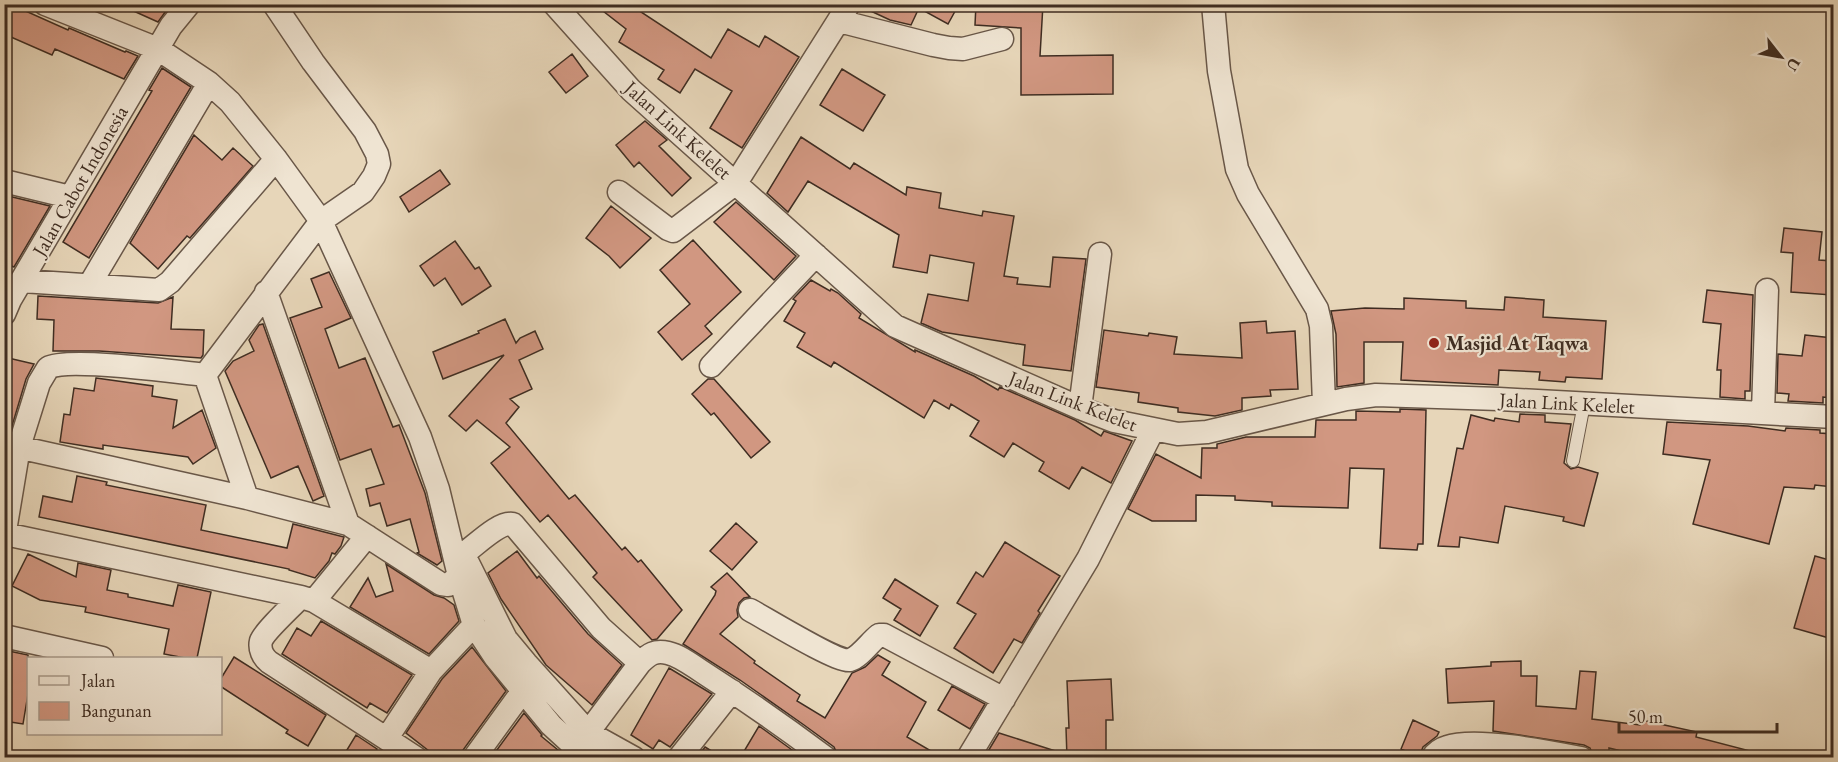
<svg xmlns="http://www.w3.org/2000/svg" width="1838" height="762" font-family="'EB Garamond',serif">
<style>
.building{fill:#d19781;stroke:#3f2d22;stroke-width:1.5}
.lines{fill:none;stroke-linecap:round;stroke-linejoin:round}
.service-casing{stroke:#695748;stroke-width:14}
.minor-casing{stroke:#695748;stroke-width:25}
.service{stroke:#efe4d2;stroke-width:12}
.minor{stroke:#efe4d2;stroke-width:22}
.poi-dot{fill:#8f2418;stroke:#efe4d2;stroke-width:2}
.labels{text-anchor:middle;stroke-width:4.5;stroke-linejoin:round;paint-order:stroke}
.street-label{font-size:20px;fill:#3f2d22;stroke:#efe4d2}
.poi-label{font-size:20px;font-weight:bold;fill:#3f2d22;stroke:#efe4d2;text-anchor:start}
</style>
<rect width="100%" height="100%" fill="#e7d6b9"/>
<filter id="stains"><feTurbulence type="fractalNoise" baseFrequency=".00333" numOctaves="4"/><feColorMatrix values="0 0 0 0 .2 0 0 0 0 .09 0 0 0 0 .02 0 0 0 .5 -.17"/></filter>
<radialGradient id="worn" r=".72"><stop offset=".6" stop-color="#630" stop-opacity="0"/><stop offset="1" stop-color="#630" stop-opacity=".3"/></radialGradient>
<path class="building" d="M4 4H10L68 30 69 28 125 52 126 51 138 56 124 79 55 49 52 55 4 34Z
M118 4H171L158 22Z
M594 4H629L711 58 728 29 759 47 765 36 799 57 742 148 710 128 732 91 695 69 680 93 658 79 664 70 619 42 626 29Z
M862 4H959L948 24 919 8 911 25 890 20 862 7Z
M976 4H1043L1040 56 1113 55V94L1021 95V28L975 25Z
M572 54 588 76 566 93 549 72Z
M162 68 191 87 89 258 63 242 152 91 149 90Z
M842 69 885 95 863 131 820 105Z
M645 121 667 140 659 146 691 178 672 196 639 162 634 167 616 145Z
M194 135 222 160 233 148 253 166 190 238 187 236 158 269 130 243Z
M801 137 850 169 854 163 906 195 907 187 941 193 939 208 982 216 983 211 1014 216 1004 276 1018 278 1017 284 1050 287 1053 257 1086 259 1071 371 1023 365 1025 345 942 332 921 323 928 294 968 301 974 263 930 255 927 273 893 267 899 235 808 181 788 212 767 193Z
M440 170 450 184 409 212 400 197Z
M4 195 50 206 14 267 4 263Z
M736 202 796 256 774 280 714 222Z
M611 206 651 238 620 268 609 256 586 238Z
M1784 228 1822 232 1819 260 1833 261 1832 295 1791 292 1793 253 1781 252Z
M693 240 741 292 705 326 712 334 682 360 658 332 690 304 660 270Z
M455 241 475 269 479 267 491 286 462 305 445 278 434 286 420 266Z
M329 272 351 318 325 329 339 368 365 358 393 427 399 425 425 493 442 561 437 565 417 553 419 552 410 519 387 526 380 503 370 506 366 489 384 484 371 449 340 460 290 318 322 307 311 279Z
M811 280 830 291 831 289 838 293 861 314 859 318 915 352V350L974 376 998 390 1000 387 1075 420 1101 436 1104 431 1132 441 1111 483 1082 467 1069 489 1039 471 1044 462 1013 443 1004 457 970 436 979 421 951 404 949 409 934 400 924 418 834 362 831 367 797 347 805 333 784 321 796 301 793 299Z
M1707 290 1753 295 1750 391H1745V399L1720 397 1721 370H1717L1721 324 1703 322Z
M38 296 158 303 173 297 171 329 204 330 203 355 201 358 99 351H53L54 320 37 319Z
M1505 297 1544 300 1543 317 1606 321 1602 379 1566 377 1565 382 1539 380 1540 372 1499 370 1498 385 1401 380 1403 342H1364V383L1337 387 1336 334 1331 311 1365 308 1404 309V298L1466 301V308L1504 310Z
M505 319 516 343 520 338 535 331 543 349 519 360 532 389 510 399 519 407 506 423 569 499 575 495 622 550 625 547 638 562 641 560 682 610 657 639 652 640 593 577 597 573 548 515 540 522 491 463 510 447 477 420 466 431 449 416 504 355 443 379 433 352 479 333 478 331Z
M1266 321 1267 333 1295 331 1298 389 1270 390 1271 396 1242 398V410L1215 416 1178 412V408L1138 402 1139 393 1096 387 1104 330 1148 336 1149 333 1177 337 1174 354 1242 358 1240 323Z
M263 324 324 496 313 501 298 466 271 478 225 371 233 361 254 351 249 340 259 325Z
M1805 335 1833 338V398L1823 397V403L1788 401 1789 394 1777 393 1778 354 1802 356Z
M4 357 34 364 26 379 12 426 4 424Z
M96 378 153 386 152 396 177 400 173 428 202 410 216 448 193 464 188 457 103 445V449L60 442 64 414 70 415 74 388 94 391Z
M708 379H714L770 442 751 458 714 413 711 415 692 394Z
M1400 409 1426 410 1423 544H1418L1417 550 1380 548 1384 469 1350 468 1348 508 1272 506V502L1235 500V496L1196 495V521H1152L1128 509 1156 454 1201 478 1202 448H1217V444L1246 437H1315L1316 420H1356V411L1400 412Z
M1520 414 1545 415V422L1571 424 1564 463 1571 469 1578 467 1598 473 1584 526 1563 521 1564 517 1505 506 1498 543 1460 537 1459 547 1438 546 1457 448 1463 449 1471 415 1494 421 1495 418 1519 422Z
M1667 422 1748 426 1785 431 1786 428 1820 430V433L1833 434V487L1815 485 1814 489 1784 487 1769 544 1693 524 1710 460 1663 454Z
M77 476 107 482 106 485 206 505 201 530 287 548 293 524 344 537 341 546 335 554 332 553 329 561 315 578 289 570V569L39 517 43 496 72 502Z
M736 523 757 542 732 570 710 551Z
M1005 542 1060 576 1038 611 1040 613 1022 643 1014 639 993 673 954 648 976 614 957 603 976 572 983 577Z
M517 551 537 578 539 576 588 634 622 665 592 705 546 665 501 599 488 573Z
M28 554 76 577 78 563 111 570 107 590 128 594V597L173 606 178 585 211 592 197 658H185L164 654 169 629 85 612 86 607 40 600 12 586Z
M1815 556 1833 561V624L1829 638 1794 628Z
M386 564 434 595 444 598 454 605 459 621 429 654 350 607 368 578 376 597 393 591Z
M727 573 750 597 744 598 739 603 737 610 738 617 720 634 755 661 754 663 800 695 797 701 825 718 852 673 865 667 878 655 890 662 882 675 926 702 907 737 943 758H839L834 747 804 725 740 680 683 644 715 595 716 591 711 587Z
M895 579 938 606 920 636 894 620 901 609 883 598Z
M321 621 412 675 387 713 370 703 367 708 282 654 297 628 311 636Z
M472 647 506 691 463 750 461 758H438L406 733 442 679Z
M4 650 28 655V694L23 724 4 721Z
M234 657 326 715 308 746 286 733 288 730 220 686V680Z
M1521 661V676H1537L1536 706 1576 709 1580 671 1596 672 1592 719 1640 725 1641 720 1697 732 1696 737 1754 752V758H1650L1609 748V758H1594L1590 748 1584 745 1493 731 1494 701 1448 703 1446 669 1491 666V662Z
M669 668 712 694 670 747 659 740 653 749 631 735Z
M1111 679 1113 720H1106V758H1067L1066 728H1069L1067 681Z
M952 686 985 704 970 729 938 710Z
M524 713 542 735 541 736 558 750 556 758H491Z
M1413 720 1439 732 1437 736 1423 747 1419 757 1401 749Z
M759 726 788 747 803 758H740Z
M999 733 1065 754V758H984Z
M356 735 377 749 372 758H342Z
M705 747 723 758H697Z"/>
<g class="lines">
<defs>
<path id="service" d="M1573 461 1584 404"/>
<path id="minor" d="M45 4 158 49 209 83 230 102 276 159 321 221 420 437 438 489 459 576 474 625 495 657 551 725 575 747 594 758
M554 4 631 90 895 326 1080 408 1114 421 1178 434 1207 432 1346 399 1376 395 1499 399 1834 417
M1213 4 1219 71 1237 169 1248 194 1317 309 1321 326 1324 404
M839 21 933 45 949 48 963 49 1002 39
M4 181 70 197
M619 192 668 229 673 231 736 183 849 4
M22 281 159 290 170 282 276 159
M90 284 209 83
M266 292 348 524
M4 314 10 300 171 26 189 4
M711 366 816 255
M1080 408 1100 254
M1763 412 1767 290
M4 444 247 498 348 524 441 584 448 585 459 576
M247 498 205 375 321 221 363 192 374 176 379 164 377 154 365 131 313 62 274 4
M5 534 301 597 314 601 431 671
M4 537 19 447 39 383 48 368C67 357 177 372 205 375
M464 555 506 639 526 663 589 733 634 758
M456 559C471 551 497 521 513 524L601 628 640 663
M301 597C293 605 264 632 261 641 259 649 263 657 269 662L416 758
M314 601 367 536
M750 610C765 618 838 663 850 660 860 657 870 642 879 635H884L1004 699
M4 636 102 658
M387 738 431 671 474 625
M474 758 522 692
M569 758 640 663C649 654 655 650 668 653 681 656 693 666 704 673 746 700 786 728 826 758
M679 758 732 691
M968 758 1088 559 1153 430
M1432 758C1436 752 1440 749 1447 747 1475 737 1550 752 1581 758"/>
</defs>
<use href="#service" class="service-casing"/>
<use href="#minor" class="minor-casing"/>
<use href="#service" class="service"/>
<use href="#minor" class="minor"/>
</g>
<circle class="poi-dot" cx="1434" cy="343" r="6"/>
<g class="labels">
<g class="street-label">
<text transform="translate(678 130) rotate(42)" y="7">Jalan Link Kelelet</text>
<text transform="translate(80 181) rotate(-60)" y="7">Jalan Cabot Indonesia</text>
<text transform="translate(1073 401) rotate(21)" y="7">Jalan Link Kelelet</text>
<text transform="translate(1567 403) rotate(3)" y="7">Jalan Link Kelelet</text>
</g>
<g class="poi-label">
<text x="1446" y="350">Masjid At Taqwa</text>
</g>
</g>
<rect width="1838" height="762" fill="none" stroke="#e7d6b9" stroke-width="24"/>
<rect x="6" y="6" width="1826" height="750" fill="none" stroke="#3f2d22" stroke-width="3"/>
<rect x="12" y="12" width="1814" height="738" fill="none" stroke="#3f2d22" stroke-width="1.5"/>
<rect x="27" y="657" width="195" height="78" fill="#efe4d2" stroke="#a99b8c" stroke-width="1.5"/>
<rect x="39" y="676" width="30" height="9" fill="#efe4d2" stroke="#a99b8c" stroke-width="1.5"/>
<text x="81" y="687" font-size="18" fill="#3f2d22">Jalan</text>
<rect x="39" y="702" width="30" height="18" fill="#d19781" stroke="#a99b8c" stroke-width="1.5"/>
<text x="81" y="717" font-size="18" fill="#3f2d22">Bangunan</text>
<g transform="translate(1781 57) rotate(121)" stroke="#efe4d2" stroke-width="4.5" paint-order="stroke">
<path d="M0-4.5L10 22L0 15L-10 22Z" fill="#3f2d22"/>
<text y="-9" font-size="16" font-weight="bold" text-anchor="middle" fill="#3f2d22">U</text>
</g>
<path d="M1619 723v9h158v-9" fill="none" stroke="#3f2d22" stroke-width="3"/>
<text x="1628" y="723" font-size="18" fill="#3f2d22" stroke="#efe4d2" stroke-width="4.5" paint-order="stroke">50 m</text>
<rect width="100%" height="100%" filter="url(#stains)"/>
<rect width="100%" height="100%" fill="url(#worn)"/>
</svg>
